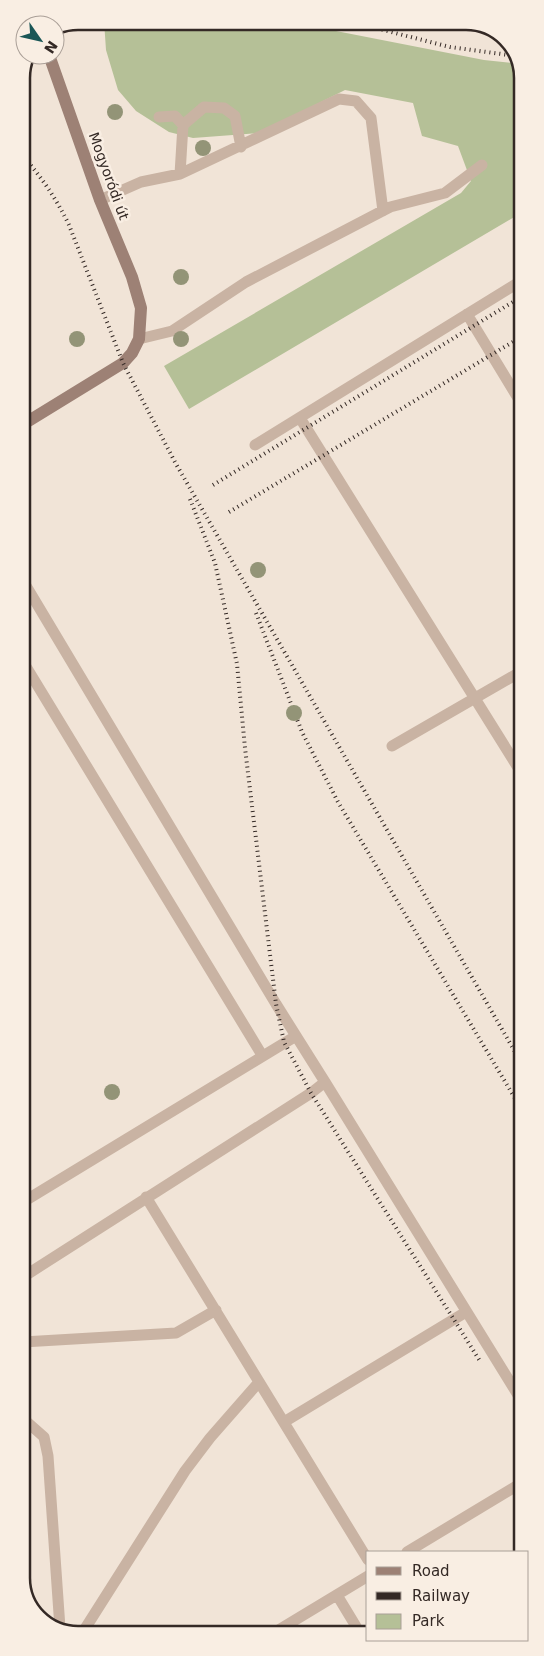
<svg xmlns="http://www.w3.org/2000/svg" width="544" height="1656" font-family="'DejaVu Sans',sans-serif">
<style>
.green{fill:#b5c097}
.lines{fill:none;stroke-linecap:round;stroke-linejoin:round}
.lane{stroke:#c9b3a3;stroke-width:11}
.secondary{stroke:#9d8175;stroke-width:12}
.rail{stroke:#342925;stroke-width:4;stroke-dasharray:1 4;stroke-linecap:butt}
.tree{fill:#939477}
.labels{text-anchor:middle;stroke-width:5;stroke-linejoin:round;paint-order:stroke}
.street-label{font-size:14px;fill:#342925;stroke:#f9eee3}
.rim{fill:none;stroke:#342925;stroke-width:2.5}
</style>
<rect width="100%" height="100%" fill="#f1e4d7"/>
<path class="green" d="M104 21H285L484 60 521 64V213L189 409 164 366 461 193 471 181 458 146 422 136 413 103 345 90 260 133 193 138 169 132 136 111 118 90 106 50Z"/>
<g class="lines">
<path class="lane" d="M159 117 175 116 183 125 180 174
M183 125 204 107 224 108 235 116 241 147
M100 200 141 182 180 174 339 99 356 101 371 118 383 211
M467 314 521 403
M139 339 172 331 246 282 390 207 445 193 482 165
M300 418 522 774
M255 445 521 281
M22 579 276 1004 325 1082
M22 660 262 1055
M392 746 522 671
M519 975 522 980
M146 1197 368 1560
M23 1202 296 1036
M23 1277 311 1093 325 1082 523 1403
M23 1342 176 1333 216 1310
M23 1421 27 1422 44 1437 48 1456 60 1628
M284 1422 466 1312
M407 1552 523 1482
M337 1595 360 1633
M272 1634 368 1576
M81 1635 185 1471 210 1438 259 1382"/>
<path class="secondary" d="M22 425 123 363 132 353 139 339 141 308 132 277 100 200 49 55"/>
<path class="rail" d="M348 21 450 47 516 56
M21 154C41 176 56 198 69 225L123 363 176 464 522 1064
M213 485 521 297
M190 499 215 563 237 664 245 748 276 1004 284 1042 311 1093 480 1361
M229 512 521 337
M256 613 302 732 338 802 522 1110"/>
</g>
<g class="tree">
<circle cx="115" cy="112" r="8"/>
<circle cx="203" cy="148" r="8"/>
<circle cx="181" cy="277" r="8"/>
<circle cx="77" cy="339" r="8"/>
<circle cx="181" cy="339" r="8"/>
<circle cx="258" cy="570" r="8"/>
<circle cx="294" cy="713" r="8"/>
<circle cx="112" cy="1092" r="8"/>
</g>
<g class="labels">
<g class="street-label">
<text transform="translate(109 176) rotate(70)" y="5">Mogyoródi út</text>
</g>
</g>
<path d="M0 0H544V1656H0ZM78 30H466A48 48 0 0 1 514 78V1578A48 48 0 0 1 466 1626H78A48 48 0 0 1 30 1578V78A48 48 0 0 1 78 30Z" fill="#f9eee3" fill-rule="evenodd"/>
<path class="rim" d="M78 30H466A48 48 0 0 1 514 78V1578A48 48 0 0 1 466 1626H78A48 48 0 0 1 30 1578V78A48 48 0 0 1 78 30Z"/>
<rect x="366" y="1551" width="162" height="90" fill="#f9eee3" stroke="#aa9f97"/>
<rect x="376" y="1567" width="25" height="8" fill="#9d8175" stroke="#aa9f97"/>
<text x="412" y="1576" font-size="15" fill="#342925">Road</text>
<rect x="376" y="1592" width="25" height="8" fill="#342925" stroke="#aa9f97"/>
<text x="412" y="1601" font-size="15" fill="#342925">Railway</text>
<rect x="376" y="1614" width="25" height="15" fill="#b5c097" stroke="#aa9f97"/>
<text x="412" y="1626" font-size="15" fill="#342925">Park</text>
<g transform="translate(40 40) rotate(124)"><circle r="24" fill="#f9eee3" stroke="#aa9f97"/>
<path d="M0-4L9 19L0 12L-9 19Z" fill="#1a5656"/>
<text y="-8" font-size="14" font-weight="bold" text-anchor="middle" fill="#342925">N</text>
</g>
</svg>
